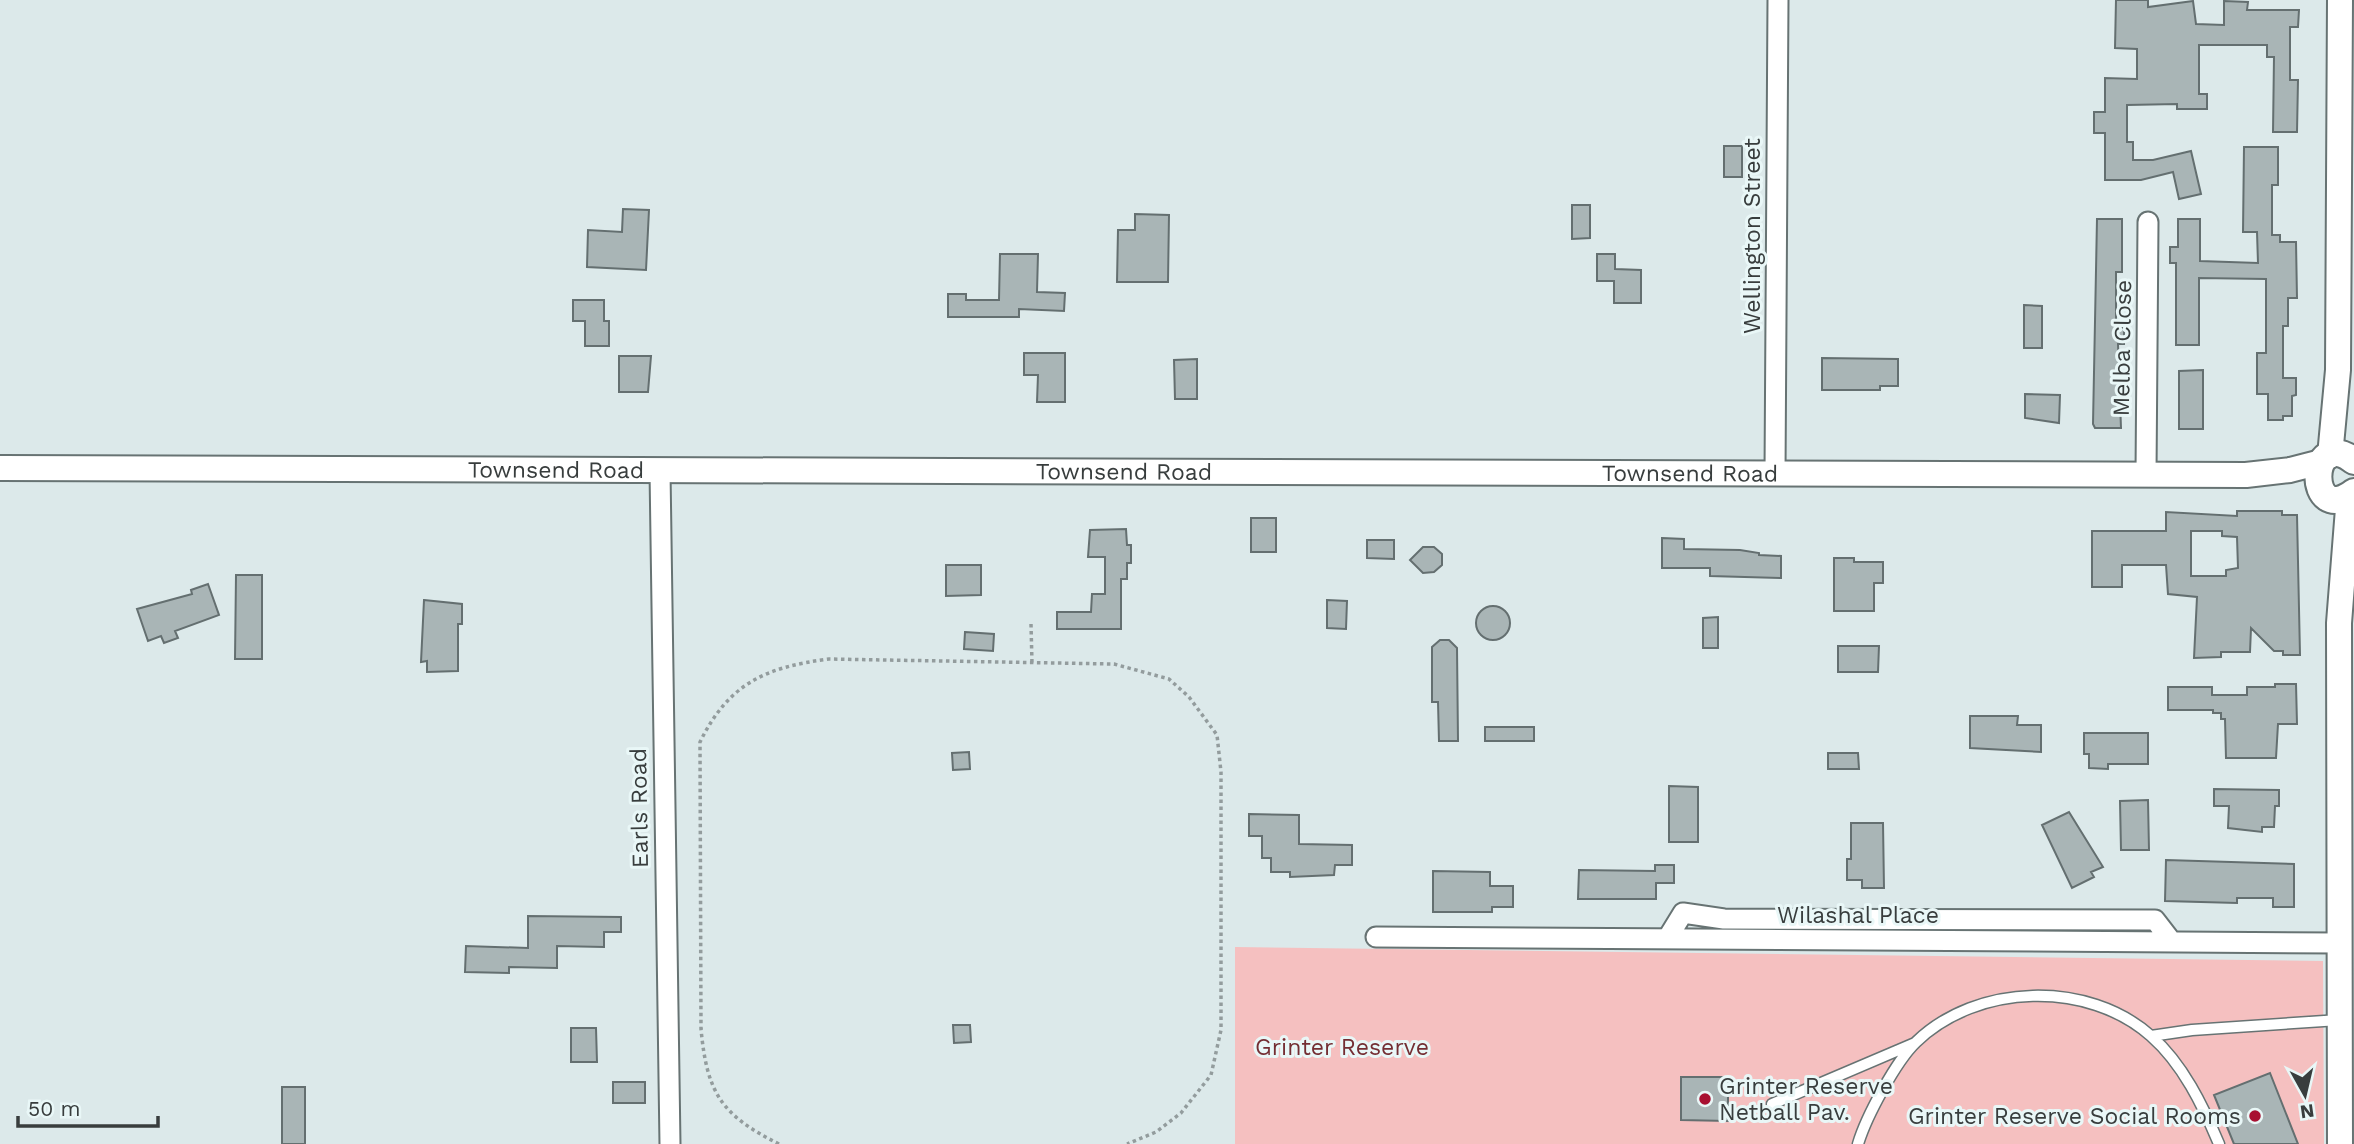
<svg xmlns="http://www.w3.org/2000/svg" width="2354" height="1144" font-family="'Work Sans',sans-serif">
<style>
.green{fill:#f5c0c0}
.building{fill:#a9b5b6;stroke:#646f70;stroke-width:2;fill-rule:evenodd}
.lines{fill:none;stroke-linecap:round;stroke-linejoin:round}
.service-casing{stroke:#677373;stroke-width:13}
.minor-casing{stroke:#677373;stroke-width:23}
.tertiary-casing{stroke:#677373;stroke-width:28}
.secondary-casing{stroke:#677373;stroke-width:30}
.path{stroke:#939c9d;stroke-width:3.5;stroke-dasharray:3.5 3.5;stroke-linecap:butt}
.service{stroke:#fff;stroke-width:10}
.minor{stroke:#fff;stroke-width:19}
.tertiary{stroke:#fff;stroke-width:24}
.secondary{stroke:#fff;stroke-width:26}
.poi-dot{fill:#a81031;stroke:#e9f7f7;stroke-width:2.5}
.labels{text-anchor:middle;stroke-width:6;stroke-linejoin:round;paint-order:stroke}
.street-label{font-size:23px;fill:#383d3d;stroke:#e9f7f7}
.park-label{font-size:23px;fill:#742d32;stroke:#e9f7f7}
.poi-label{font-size:23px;fill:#383d3d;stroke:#e9f7f7;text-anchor:start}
</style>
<rect width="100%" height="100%" fill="#dce9ea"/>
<path class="green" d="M1235 947 2323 961 2324 1144H1235Z"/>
<path class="building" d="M2116 0H2148V7L2193 1 2196 24 2224 25V1L2248 2 2247 10H2299L2298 27H2290V80H2298L2297 132H2273L2274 57H2267V45H2199V94H2207V109H2177V104L2127 105V142H2133V160H2153L2191 151 2201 194 2179 199 2173 172 2141 180H2105V133H2094V112H2105V78L2137 79V49L2115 48Z
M1724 146H1742V177H1724Z
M2244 147H2278V185H2272V235H2280V242H2296L2297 298H2288V326H2283V378H2296V395L2292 396V416H2283V420H2268V394H2257V353H2266V279L2199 278V345H2176V263H2170V247H2178V219H2200V261L2258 263 2257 232H2243Z
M1572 205H1590V238L1572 239Z
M623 209 649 210 646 270 587 267 588 230 622 232Z
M1135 214 1169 215 1168 282H1117L1118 230H1135Z
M2097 219H2122V272H2116V328H2124V344H2118L2121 428H2095L2093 424Z
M1000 254H1038L1037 292 1065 293 1064 311 1019 309V317H948V294H966V300H999Z
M1597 254H1615V269L1641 270V303H1614V281H1597Z
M573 300H604V321H609V346H585V321H573Z
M2024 305 2042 306V348H2024Z
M1024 353H1065V402H1037L1038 375H1024Z
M619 356H651L648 392H619Z
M1822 358 1898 359V386H1880V390H1822Z
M1197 359V399H1175L1174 360Z
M2203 370V429H2179V371Z
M2025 394 2060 395 2059 423 2025 418Z
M2237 511H2282V515H2297L2300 655H2283V651H2274L2251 628 2250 652H2221V657L2194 658 2197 597 2168 594 2166 565H2122V587H2092V531H2166V512L2237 516ZM2191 531H2222V536L2237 537 2238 568 2226 570V576H2191Z
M1251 518H1276V552H1251Z
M1126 529 1127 545H1131V563H1127V579H1121V629H1057V612H1091L1092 594H1105V557H1088L1090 530Z
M1662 538 1684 539V549L1740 550 1759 553V555L1781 556V578L1710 576V568H1662Z
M1367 540H1394V559L1367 558Z
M1423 547H1434L1442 554V565L1434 572 1423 573 1410 560Z
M1834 558H1854V562H1883V583H1874V611H1834Z
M946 565H981V595L946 596Z
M236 575H262V659H235Z
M208 584 219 615 175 631 178 638 164 643 161 636 148 641 137 609 192 594 191 590Z
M424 600 462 604V624H458V671L427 672V661L421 662Z
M1327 600 1347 601 1346 629 1327 628Z
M1476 623a17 17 0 1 1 34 0a17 17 0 1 1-34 0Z
M1718 617V648H1703V618Z
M965 632 994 634 993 651 964 649Z
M1440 640H1449L1457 648 1458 741H1439L1438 702H1432V647Z
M1838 646H1879L1878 672H1838Z
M2275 684H2296L2297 724H2278L2276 758H2226L2225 719H2221V713H2213V710H2168V687H2212V695H2247V687H2275Z
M1970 716H2018L2017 725H2041V752L1970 748Z
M1485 727H1534V741H1485Z
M2084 733H2148V764H2108V769L2089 768V754H2084Z
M969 752 970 769 953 770 952 753Z
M1828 753H1858L1859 769H1828Z
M1669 786 1698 787V842H1669Z
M2214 789 2279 790V806H2275L2274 827H2262V832L2228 828 2229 806H2214Z
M2148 800 2149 850H2121L2120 801Z
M2069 812 2103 867 2091 872 2094 877 2072 888 2042 825Z
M1249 814 1299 815V844L1352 845V865H1335L1334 875 1290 877V872H1271V858H1262V836H1249Z
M1851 823H1883L1884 888H1862V880H1847V859H1851Z
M2166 860 2294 864V907H2273V898H2237V903L2165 901Z
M1655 865H1674V883H1656V899H1578L1579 870 1655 871Z
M1433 871 1490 872V886H1513V907H1492V912H1433Z
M528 916 621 917V932H604V947L557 946V968L509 967V973L465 972 466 946 528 948Z
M953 1025H970L971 1042 954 1043Z
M571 1028H596L597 1062H571Z
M2270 1073 2298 1144H2234L2214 1095Z
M1681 1077H1728V1121L1681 1120Z
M613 1082H645V1103H613Z
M282 1087H305V1144H282Z"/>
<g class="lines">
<defs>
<path id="service" d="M2151 1036 2192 1030 2339 1020
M1772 1104 1915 1043
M1858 1144C1866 1117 1896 1061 1916 1042 1977 983 2088 980 2151 1036 2183 1064 2203 1106 2219 1144"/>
<path id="minor" d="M660 471 670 1144
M1775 473 1778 0
M2146 474 2148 222
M1376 937 2339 943
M1667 939 1683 913 1724 919 2155 920 2172 942"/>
<g id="tertiary">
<path d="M2330 456 2338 370 2340 0"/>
<path id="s1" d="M0 468 2246 475 2290 470 2321 462"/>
<path d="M2340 1144 2339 623 2349 496"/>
</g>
<path id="secondary" d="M2354 461C2307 424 2306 529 2354 492"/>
</defs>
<use href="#service" class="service-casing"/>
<use href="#minor" class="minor-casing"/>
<use href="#tertiary" class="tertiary-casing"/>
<use href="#secondary" class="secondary-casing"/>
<path class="path" d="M1031 624 1032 663
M779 1144C721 1115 707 1093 701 1029L700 742C729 683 766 667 829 659L1114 664 1169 679 1189 697 1217 735 1221 772V1030L1211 1075 1181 1113 1156 1132 1127 1144"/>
<use href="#service" class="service"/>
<use href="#minor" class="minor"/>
<use href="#tertiary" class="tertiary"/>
<use href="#secondary" class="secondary"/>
</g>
<g class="poi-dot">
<circle cx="1705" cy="1099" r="7"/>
<circle cx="2255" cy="1116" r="7"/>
</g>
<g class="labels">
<g class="street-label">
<text transform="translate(1752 236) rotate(-90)" y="8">Wellington Street</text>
<text transform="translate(2122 348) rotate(-89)" y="8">Melba Close</text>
<text dy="8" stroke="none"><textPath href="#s1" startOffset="556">Townsend Road</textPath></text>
<text dy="8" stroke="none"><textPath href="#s1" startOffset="1124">Townsend Road</textPath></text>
<text dy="8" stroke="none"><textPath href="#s1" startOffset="1690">Townsend Road</textPath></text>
<text transform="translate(639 808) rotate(-91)" y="8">Earls Road</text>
<text x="1858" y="923">Wilashal Place</text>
</g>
<g class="park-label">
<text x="1342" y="1055">Grinter Reserve</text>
</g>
<g class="poi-label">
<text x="1719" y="1094">Grinter Reserve<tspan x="1719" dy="26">Netball Pav.</tspan></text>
<text x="2241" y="1124" text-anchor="end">Grinter Reserve Social Rooms</text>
</g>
</g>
<g transform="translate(2305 1095) rotate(172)" stroke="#e9f7f7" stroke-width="5" paint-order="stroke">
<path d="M0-5L12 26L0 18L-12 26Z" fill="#383d3d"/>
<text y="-10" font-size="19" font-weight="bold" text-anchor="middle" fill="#383d3d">N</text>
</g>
<path d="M18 1116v10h140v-10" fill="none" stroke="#383d3d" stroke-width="3.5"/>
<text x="28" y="1116" font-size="21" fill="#383d3d" stroke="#e9f7f7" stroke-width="5" paint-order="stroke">50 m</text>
</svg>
